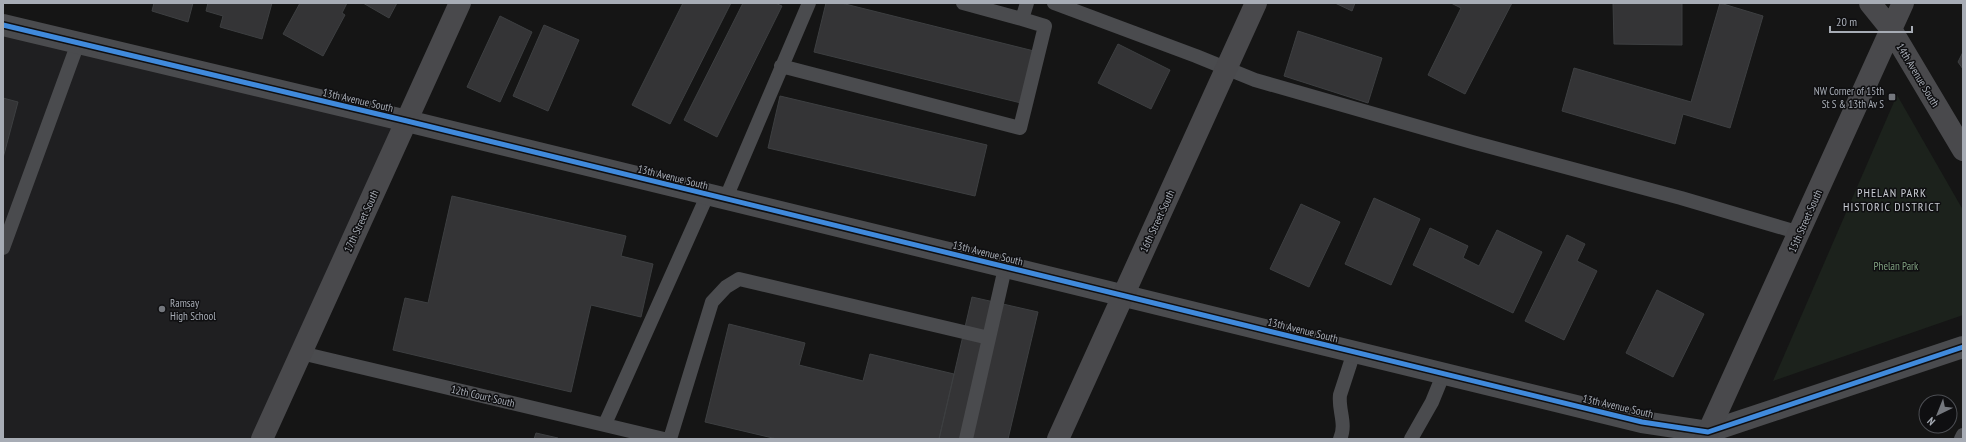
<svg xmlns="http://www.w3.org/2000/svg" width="1966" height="442" font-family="'PT Sans Narrow',sans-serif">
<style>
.built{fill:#1f1f21}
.green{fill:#1c221c}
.building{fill:#343436;stroke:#3d3f41}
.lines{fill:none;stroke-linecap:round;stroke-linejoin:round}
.lane{stroke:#4a4b4e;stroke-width:14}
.street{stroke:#4a4b4e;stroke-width:22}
.secondary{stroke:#49494c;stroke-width:22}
.cycleway-casing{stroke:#0f0f11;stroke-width:8}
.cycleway{stroke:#408adc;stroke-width:5}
.poi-dot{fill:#74777d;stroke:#0f0f11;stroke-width:1.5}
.labels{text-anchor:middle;stroke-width:3;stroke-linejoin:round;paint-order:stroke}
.street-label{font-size:11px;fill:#a7acb5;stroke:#0f0f11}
.poi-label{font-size:11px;fill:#a7acb5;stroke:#0f0f11;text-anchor:end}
.park-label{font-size:11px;fill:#7fa07f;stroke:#0f0f11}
.neighbourhood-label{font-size:12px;letter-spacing:1px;fill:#c8cbd2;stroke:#0f0f11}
</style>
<rect width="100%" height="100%" fill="#151515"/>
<path class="built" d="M3 25 407 121 262 439H3Z"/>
<path class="green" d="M1897 95 1963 210V315L1773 381Z"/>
<path class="building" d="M154 3H193L188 22 152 11Z
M208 3H272L262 39 220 27 223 16 206 11Z
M300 3H347L342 13 345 15 323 56 283 34Z
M363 3H397L389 18Z
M683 3H731L670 124 632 105Z
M743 3H775L782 6 717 137 684 120Z
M826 3H841L1034 51 1021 103 814 52Z
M1335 3H1355L1352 11Z
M1451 3H1512L1465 94 1428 75 1461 8Z
M1613 3H1682V45L1614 44Z
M1720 3 1763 16 1730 128 1683 114 1675 144 1562 111 1574 68 1691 102Z
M500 16 532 32 500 102 467 87Z
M544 25 579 40 548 111 513 96Z
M1298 31 1382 58 1368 103 1284 76Z
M1118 44 1170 70 1151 109 1098 83Z
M1963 52V69L1958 62Z
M780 96 987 145 975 196 768 148Z
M3 98 18 102 3 158Z
M452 196 626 236 621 256 653 264 641 317 591 305 571 392 393 350 405 298 428 303Z
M1374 198 1420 219 1391 285 1345 264Z
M1301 204 1340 222 1309 287 1270 269Z
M1430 228 1468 246 1463 258 1479 266 1497 230 1542 252 1513 313 1413 265Z
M1567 235 1585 244 1577 261 1597 271 1564 340 1525 321Z
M1657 290 1704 314 1673 377 1626 353Z
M972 297 1038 312 1008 439H939Z
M729 324 805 343 799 365 863 381 870 354 954 374 939 439H777L705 422Z
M536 433 558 438V439H534Z"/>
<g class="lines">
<path class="lane" d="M963 3 1022 19 1027 3
M1054 3 1196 56 1255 80 1472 142 1681 198 1800 233
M781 66 1020 128 1045 26 1022 19
M725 200 809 3
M3 248 78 43
M301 353 664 439
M605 424 707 196
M670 439 712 302 726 287 739 279 989 338
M966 439 1005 268
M1340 439C1347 424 1338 410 1340 395L1354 352
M1411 439 1432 402 1443 375
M1961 439 1963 435"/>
<path class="street" d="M3 25 407 121 1642 422 1708 432 1963 347"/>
<path class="secondary" d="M1870 3 1891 29 1963 150
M262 439 460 3
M1058 439 1256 3
M1705 439 1903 3"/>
<defs>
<path id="cycleway" d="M3 25 407 121 1642 422 1708 432 1963 347"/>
</defs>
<use href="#cycleway" class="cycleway-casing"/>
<use href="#cycleway" class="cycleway"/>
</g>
<g class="poi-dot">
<rect x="1888" y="93" width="8" height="8" rx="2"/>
<circle cx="162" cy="309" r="4"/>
</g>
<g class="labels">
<g class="street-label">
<text transform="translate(1918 75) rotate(59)" y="4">14th Avenue South</text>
<text transform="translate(358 100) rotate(13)" y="4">13th Avenue South</text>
<text transform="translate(673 177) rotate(14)" y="4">13th Avenue South</text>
<text transform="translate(361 221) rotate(-65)" y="4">17th Street South</text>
<text transform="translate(1157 221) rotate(-65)" y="4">16th Street South</text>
<text transform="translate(1805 221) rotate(-66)" y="4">15th Street South</text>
<text transform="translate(988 253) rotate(14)" y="4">13th Avenue South</text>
<text transform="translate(1303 330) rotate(14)" y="4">13th Avenue South</text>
<text transform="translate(483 396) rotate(13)" y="4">12th Court South</text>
<text transform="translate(1618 406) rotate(13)" y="4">13th Avenue South</text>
</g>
<g class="poi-label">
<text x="1884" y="95">NW Corner of 15th<tspan x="1884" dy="13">St S &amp; 13th Av S</tspan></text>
<text x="170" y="307" text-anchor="start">Ramsay<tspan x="170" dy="13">High School</tspan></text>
</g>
<g class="park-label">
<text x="1896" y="270">Phelan Park</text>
</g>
<g class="neighbourhood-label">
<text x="1892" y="197">PHELAN PARK<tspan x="1892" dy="14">HISTORIC DISTRICT</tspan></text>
</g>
</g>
<rect width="1966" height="442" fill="none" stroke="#a7acb5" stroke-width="8"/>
<g transform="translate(1938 414) rotate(223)"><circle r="19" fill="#0f0f11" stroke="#4c4e53"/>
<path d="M0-3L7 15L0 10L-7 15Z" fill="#74777d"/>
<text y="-6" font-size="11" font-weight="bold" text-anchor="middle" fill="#a7acb5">N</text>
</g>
<path d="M1830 26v6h82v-6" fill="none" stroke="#a7acb5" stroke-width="2"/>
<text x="1836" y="26" font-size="12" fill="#a7acb5" stroke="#0f0f11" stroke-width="3" paint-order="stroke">20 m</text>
</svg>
